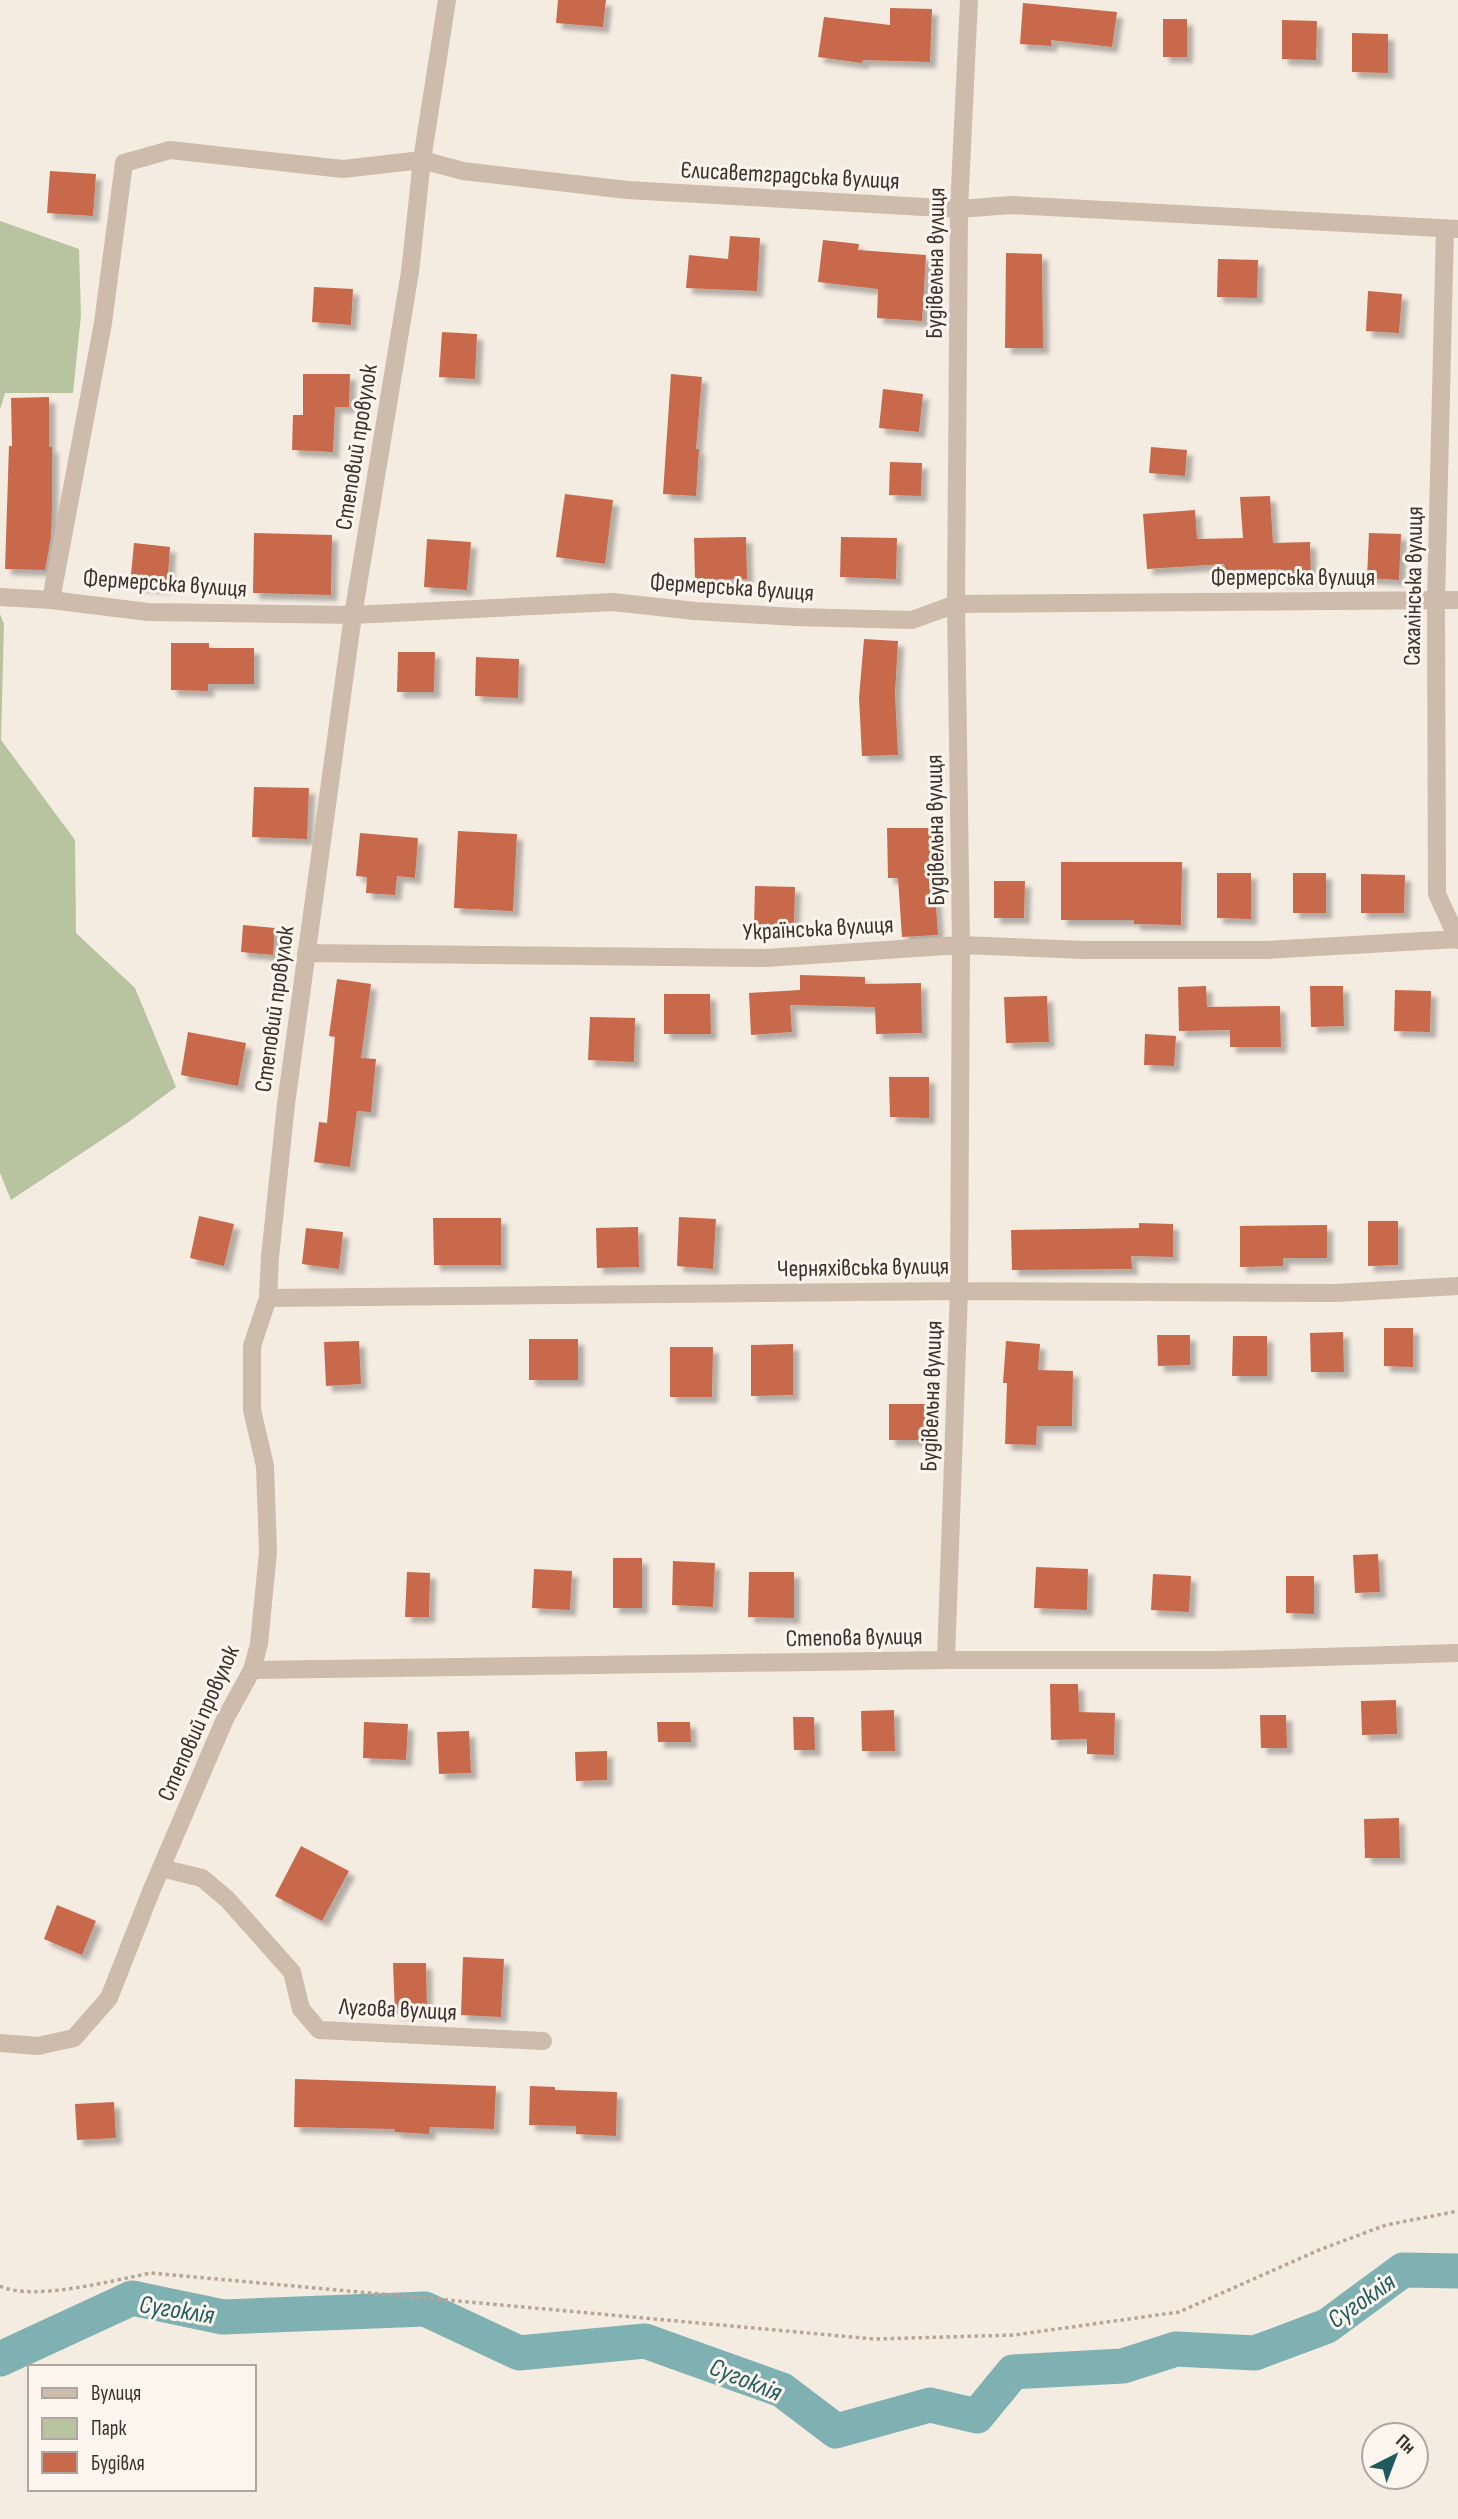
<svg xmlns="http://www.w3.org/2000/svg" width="1458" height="2519" font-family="'Sofia Sans Condensed',sans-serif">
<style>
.green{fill:#b8c4a0}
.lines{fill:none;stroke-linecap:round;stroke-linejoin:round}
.river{stroke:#7fb0b2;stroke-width:35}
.building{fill:#c8694b;filter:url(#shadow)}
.path{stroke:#b9a596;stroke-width:3.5;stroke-dasharray:3.5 3.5;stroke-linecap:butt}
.street{stroke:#cdbbac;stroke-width:18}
.labels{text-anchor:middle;stroke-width:6;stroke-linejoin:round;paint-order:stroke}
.street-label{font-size:24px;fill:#3b302b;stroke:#fbf5ee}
.water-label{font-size:26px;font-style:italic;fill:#1f5a5e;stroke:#fbf5ee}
</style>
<defs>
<filter id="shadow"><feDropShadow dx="6" dy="6" stdDeviation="2" flood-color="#0004"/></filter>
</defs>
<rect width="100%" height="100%" fill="#f4ebe1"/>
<path class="green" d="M0 221 79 249 81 315 73 393H5L0 410Z
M0 614 4 624 1 740 75 840 76 933 135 988 176 1087 127 1123 11 1200 0 1173Z"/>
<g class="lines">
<path class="river" d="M0 2359 132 2298 223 2317 425 2309 519 2353 645 2341 782 2390 836 2431 930 2405 977 2416 1013 2372 1123 2366 1176 2349 1255 2353 1327 2326 1403 2270 1458 2271"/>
</g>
<path class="building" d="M558 0H606L603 27 556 23Z
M1023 3 1117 12 1112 47 1051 40V46L1020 44Z
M890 8 932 9 930 62 863 60 862 63 818 57 824 17 890 25Z
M1163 19H1187V57H1163Z
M1282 20 1317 21 1316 60 1282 59Z
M1352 33 1388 34V73L1352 72Z
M50 171 96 174 93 216 47 213Z
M730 236 760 238 757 291 686 288 689 255 728 259Z
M823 240 859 244 858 250 926 255 922 321 877 318 878 289 818 282Z
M1006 253 1042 254 1043 348H1005Z
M1218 259 1258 260 1257 298 1217 297Z
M314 287 353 289 351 325 312 322Z
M1368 291 1402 294 1399 333 1366 331Z
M442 332 477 334 475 379 439 377Z
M303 374H350L349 407H335L333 452 292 450 293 415H303Z
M671 374 702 377 696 449H699L696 496 663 494Z
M883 389 923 394 919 432 879 428Z
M49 397V447H52V506L51 537 45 570 5 569 9 446H12L11 398Z
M1151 447 1187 450 1185 476 1149 473Z
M890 462 922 463 921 496 889 495Z
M565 494 613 500 605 564 556 557Z
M1270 496 1273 543 1310 542 1311 580 1281 581V569L1225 570 1224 564 1147 569 1143 514 1195 510 1197 539 1243 538 1240 497Z
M254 533 332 535 331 595 253 593Z
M1369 533 1401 534 1399 580 1367 578Z
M746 537 747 579 695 580 694 538Z
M841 537 897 538 896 579 840 577Z
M427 539 471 542 467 590 424 587Z
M134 543 170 547 167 588 130 585Z
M864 639 898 641 895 693 898 755 862 756 859 698Z
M171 643H209V648H254V684H208V691L171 690Z
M398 652H435L434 692H397Z
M476 657 519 659 518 698 475 696Z
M254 787 309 788 307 839 252 837Z
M887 828H938L939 878H934L938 935 902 937 898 878H888Z
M458 831 517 834 513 911 454 908Z
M360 833 418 838 415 878 397 876 395 895 366 893 367 877 356 876Z
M1061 862H1182L1181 925 1134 924V920H1061Z
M1217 873H1251V919L1217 918Z
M1293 873H1326V913H1293Z
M1361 874 1405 875 1404 913H1361Z
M994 881H1025L1024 918H994Z
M755 886 795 887 794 928 754 926Z
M243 925 275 928 273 955 241 952Z
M800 975 865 977V984L921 983 922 1033 876 1034 875 1007 790 1005 792 1032 751 1035 749 993 800 990Z
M337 979 371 984 361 1058 376 1059 371 1112 357 1111 350 1167 314 1162 319 1122 327 1123 335 1037 329 1036Z
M1206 986 1207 1007 1280 1006 1281 1047H1230V1030L1179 1031 1178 987Z
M1310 986H1343L1344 1026 1311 1027Z
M1395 990 1431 991 1430 1032 1394 1031Z
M664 994H710L711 1034H664Z
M1047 996 1049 1042 1006 1043 1004 997Z
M590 1017 635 1018 634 1062 588 1060Z
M188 1032 246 1043 238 1086 181 1075Z
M1145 1034 1176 1036 1174 1066 1144 1065Z
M889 1077H929V1118L890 1117Z
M199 1216 234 1224 224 1266 190 1258Z
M679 1217 716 1219 713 1269 677 1266Z
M433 1218H501V1265H434Z
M1368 1221H1398V1265L1368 1266Z
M1139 1223 1173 1224V1257L1131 1256 1132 1269 1012 1270 1011 1230 1139 1228Z
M1327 1225V1258H1283V1266L1240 1267V1226Z
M638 1227 639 1267 597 1268 596 1228Z
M306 1228 343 1232 339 1269 302 1264Z
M1384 1328H1413V1367L1384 1366Z
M1343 1332 1344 1372H1311L1310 1333Z
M1157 1335H1190V1365L1158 1366Z
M1233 1336H1267V1376H1232Z
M529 1339H578V1380H529Z
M359 1341 361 1384 326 1386 324 1342Z
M1006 1341 1040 1344 1038 1370 1073 1371 1072 1426H1037L1036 1445 1005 1444 1007 1383H1003Z
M793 1344V1395L751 1396V1345Z
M670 1347H713L712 1397H670Z
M889 1404H925V1440H889Z
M1378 1554 1380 1592 1355 1593 1353 1555Z
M613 1558H642V1608H613Z
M673 1561 715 1563 713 1607 672 1605Z
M1036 1567 1088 1569 1087 1610 1034 1608Z
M534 1569 572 1571 570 1610 532 1608Z
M407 1572 430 1573 429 1617H405Z
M749 1572H794V1618L748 1617Z
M1153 1574 1191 1576 1189 1612 1151 1610Z
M1286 1576H1314V1614L1286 1613Z
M1050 1684H1078L1079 1712 1115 1713 1114 1755 1087 1754V1739L1051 1740Z
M1396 1700 1397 1734 1362 1735 1361 1701Z
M894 1710 895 1751H862L861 1711Z
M1260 1715H1286L1287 1748H1261Z
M793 1717H814L815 1750H794Z
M364 1722 408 1724 406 1760 363 1758Z
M657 1722H690L691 1742H658Z
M469 1731 471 1773 439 1774 437 1732Z
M607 1751V1780L576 1781 575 1752Z
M1399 1818 1400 1858H1365L1364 1819Z
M301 1846 349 1871 322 1921 275 1896Z
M57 1905 96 1921 82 1955 44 1939Z
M463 1957 504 1959 501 2017 461 2015Z
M393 1963H426L427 2013 395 2014Z
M295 2079 496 2086 494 2129 430 2127 429 2134 395 2132V2129L294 2127Z
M530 2086 555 2087V2090L617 2092 616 2136 576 2134V2126L529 2125Z
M114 2102 116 2138 77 2140 75 2104Z"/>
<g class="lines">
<path class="path" d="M0 2286C33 2302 114 2280 151 2273L874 2339 1014 2335 1179 2312 1319 2250 1386 2225 1458 2211"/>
<path class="street" d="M1445 228 1436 600 1437 894 1458 940
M0 597 51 600 148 612 353 615 613 602 695 611 795 617 912 620 956 604 1458 600
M51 600 103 323 124 163 170 150 343 169 422 160 463 171 627 190 959 209 1011 205 1458 229
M306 953 766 958 961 945 1085 950H1266L1458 939
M268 1298 959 1291 1336 1293 1458 1286
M946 1660 959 1291 961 945 956 604 959 209 969 0
M252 1670 946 1660H1219L1458 1653
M161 1868 202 1878 227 1899 292 1972 301 2009 319 2030 543 2041
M0 2043 38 2046 74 2038 109 1998 152 1889 225 1719 252 1670 259 1644 268 1552 265 1466 252 1410V1346L268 1298 270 1257 286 1104 353 615 410 272 422 160 447 0"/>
</g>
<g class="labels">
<g class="street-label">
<text transform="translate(790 175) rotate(3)" y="8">Єлисаветградська вулиця</text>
<text transform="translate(935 263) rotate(-89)" y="8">Будівельна вулиця</text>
<text transform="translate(356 447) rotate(-81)" y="8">Степовий провулок</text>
<text x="1293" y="585">Фермерська вулиця</text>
<text transform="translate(165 583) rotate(4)" y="8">Фермерська вулиця</text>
<text transform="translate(1413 586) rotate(-89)" y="8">Сахалінська вулиця</text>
<text transform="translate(732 587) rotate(4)" y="8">Фермерська вулиця</text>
<text transform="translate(935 830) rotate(-91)" y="8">Будівельна вулиця</text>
<text transform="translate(818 928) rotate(-3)" y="8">Українська вулиця</text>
<text transform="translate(274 1009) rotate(-82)" y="8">Степовий провулок</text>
<text transform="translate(863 1267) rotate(-1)" y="8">Черняхівська вулиця</text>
<text transform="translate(931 1396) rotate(-88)" y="8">Будівельна вулиця</text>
<text transform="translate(854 1637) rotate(-1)" y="8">Степова вулиця</text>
<text transform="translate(198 1723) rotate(-66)" y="8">Степовий провулок</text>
<text transform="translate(398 2009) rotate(3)" y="8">Лугова вулиця</text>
</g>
<g class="water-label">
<text transform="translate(1361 2300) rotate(-35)" y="9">Сугоклія</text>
<text transform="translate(177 2309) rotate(9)" y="9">Сугоклія</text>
<text transform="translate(746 2379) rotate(22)" y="9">Сугоклія</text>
</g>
</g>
<rect x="28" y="2365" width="228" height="126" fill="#fbf5ee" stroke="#aea6a0" stroke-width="2"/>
<rect x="42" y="2388" width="35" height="10" fill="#cdbbac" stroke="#aea6a0" stroke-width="2"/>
<text x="91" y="2400" font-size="21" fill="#3b302b">Вулиця</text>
<rect x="42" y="2418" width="35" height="21" fill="#b8c4a0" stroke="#aea6a0" stroke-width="2"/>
<text x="91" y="2435" font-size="21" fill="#3b302b">Парк</text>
<rect x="42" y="2452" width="35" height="21" fill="#c8694b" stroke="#aea6a0" stroke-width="2"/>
<text x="91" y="2470" font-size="21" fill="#3b302b">Будівля</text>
<g transform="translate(1395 2456) rotate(42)"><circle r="33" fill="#fbf5ee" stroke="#aea6a0" stroke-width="2"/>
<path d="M0-5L12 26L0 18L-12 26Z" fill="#1f5a5e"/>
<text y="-10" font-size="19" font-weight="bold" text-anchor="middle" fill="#3b302b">Пн</text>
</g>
</svg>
